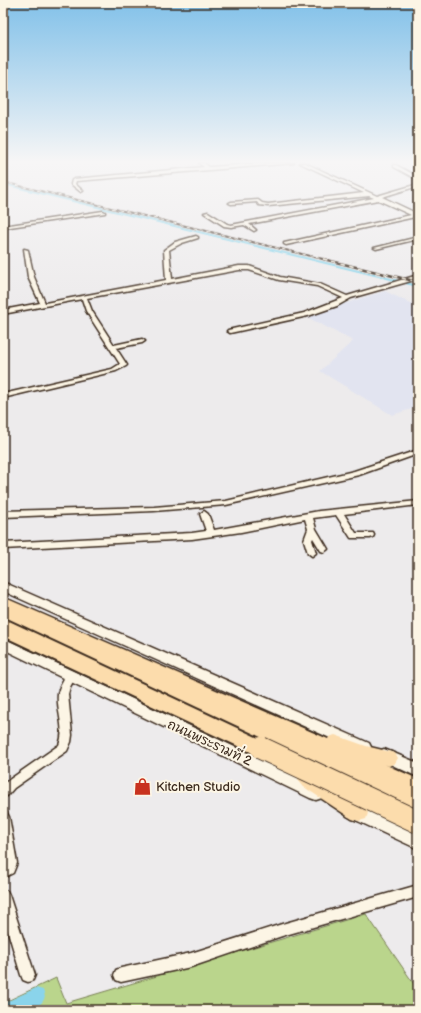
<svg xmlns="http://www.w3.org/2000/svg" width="421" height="1013" font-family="'Balsamiq Sans','Playpen Sans Thai',sans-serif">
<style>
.built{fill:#e2e4f0}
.green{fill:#bad58c;stroke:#7a8055}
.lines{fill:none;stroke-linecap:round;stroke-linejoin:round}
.canal{fill:#8ad4eb;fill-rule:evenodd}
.river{fill:#8ad4eb;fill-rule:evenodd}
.minor-casing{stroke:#3b2a1e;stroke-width:3}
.secondary-casing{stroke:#3b2a1e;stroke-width:3}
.trunk-casing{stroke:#3b2a1e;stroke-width:3}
.motorway-casing{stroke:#3b2a1e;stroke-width:3}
.minor{fill:#fcf5e5;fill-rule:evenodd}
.secondary{fill:#fcf5e5;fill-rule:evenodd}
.trunk{fill:#fcdcac;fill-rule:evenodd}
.motorway{fill:#fcdcac;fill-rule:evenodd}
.rail-far1-casing{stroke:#3b2a1e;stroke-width:2}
.rail-casing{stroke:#3b2a1e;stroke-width:2.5}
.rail-far1{stroke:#fcf5e5;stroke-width:1;stroke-dasharray:3.5;stroke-linecap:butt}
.rail{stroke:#fcf5e5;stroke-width:1.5;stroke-dasharray:4.5;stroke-linecap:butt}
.motorway-bridge-far1-casing{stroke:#3b2a1e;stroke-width:20;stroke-linecap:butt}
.motorway-bridge-casing{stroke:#3b2a1e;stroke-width:24;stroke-linecap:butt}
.motorway-bridge-far1{stroke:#fcdcac;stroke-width:16}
.motorway-bridge{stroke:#fcdcac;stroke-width:22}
.labels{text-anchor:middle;stroke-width:4;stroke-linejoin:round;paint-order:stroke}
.near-street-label{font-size:13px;fill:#3b2a1e;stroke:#fcf5e5}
.near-poi-label{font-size:13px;fill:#3b2a1e;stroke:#fcf5e5;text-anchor:start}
</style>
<rect width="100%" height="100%" fill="#edebec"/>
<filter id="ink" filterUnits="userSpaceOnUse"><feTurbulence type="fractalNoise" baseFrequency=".025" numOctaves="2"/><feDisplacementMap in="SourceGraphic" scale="8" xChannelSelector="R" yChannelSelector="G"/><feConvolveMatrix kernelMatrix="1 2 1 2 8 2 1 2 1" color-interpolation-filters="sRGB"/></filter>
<g filter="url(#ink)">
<path class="built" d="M385 291 418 307V407L392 415 320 371 353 341 305 316Z"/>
<path class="green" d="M366 914 418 990V1010H3V1003L56 978 66 1003Z"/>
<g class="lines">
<path class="canal" d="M3 183 399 280 401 281 399 282 3 185Z
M405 282 418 285V287L405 284Z"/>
<path class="river" d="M36 988 43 990 45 997C39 1013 18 1010 3 1010L4 1003Z"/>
<defs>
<path id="minor" d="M3 163H8L3 164Z
M199 163H204L209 167 270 163H294L76 181 75 184 83 191 81 192 71 184 72 180 74 179 204 167Z
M300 163H305L377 196 418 184V186L382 197 418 214V217H415L286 245 284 244V243L411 215 378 200 249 224 256 230 254 231 244 225 231 227 224 226 204 213 208 212 227 224 231 225 374 198 369 196 268 206 259 205 257 202 231 204 229 203 231 202 258 200 262 203 268 204 364 193Z
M394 165H396L418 177V180L394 167Z
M103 211 105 212V213L3 228V226Z
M196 236 198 237V238L182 243 169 250 172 279 239 266H249L280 277 320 284 347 296 418 275V279L351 298 337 306 308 316 230 333 227 331 228 330 304 313 343 298 317 286 279 280 249 270H239L87 298 92 311 114 345 142 339 145 341 142 343 116 348 127 365 126 366 116 371 3 398V394L112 369 120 364 86 311 82 299 3 314V310L40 303 28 277 24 249 28 250 34 277 45 303 166 280 164 250 175 242Z
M418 237V239L376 249 374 248Z
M418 450V454L359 475 226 505 154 511 3 517V511L154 507 226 501 354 471Z
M418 501V505L344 514 356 533H373L374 535 373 537 370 538H351L336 515 313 518 316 529 328 549 324 552 321 551 313 538 312 540 316 553 312 556 308 553 304 540 308 529 305 519 241 532 192 539 3 549V543L192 533 206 531 200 514 204 511 208 514 214 530 319 511Z
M71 672 75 673 76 676 70 687 68 694 72 735 71 742 67 751 14 788 7 796 3 797V785L6 782 59 745C66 728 56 711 58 694 59 686 64 679 67 673Z
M3 812 7 813 9 817 17 863 13 873 3 878V866L5 863 3 852Z
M418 885V897L282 936 191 967 121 982 116 980 114 975 116 970 121 968 191 953 282 924Z
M3 889 7 891 9 895 35 975 33 980 28 982 23 980 21 975 3 915Z"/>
<path id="secondary" d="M3 582 369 743 371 747 369 751 364 753 359 751 3 591Z
M3 638 322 788 324 793 322 798 316 800 310 798 3 649Z
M384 749 418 763V777L379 759 376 755 379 751Z
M353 804 418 833V849L347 816 345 811 347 806Z"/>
<path id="trunk" d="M3 597 328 739 329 737 335 735 366 746 395 753 398 758 395 763 389 766 384 764 418 779V796L3 608Z
M307 771 313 773 366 807 368 813 366 819 359 821 352 819 301 785 298 779 301 773Z"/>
<path id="motorway" d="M3 606 418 793V812L3 619Z"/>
</defs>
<use href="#minor" class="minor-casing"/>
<use href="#secondary" class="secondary-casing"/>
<use href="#trunk" class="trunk-casing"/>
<use href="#motorway" class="motorway-casing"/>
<use href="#minor" class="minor"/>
<use href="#secondary" class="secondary"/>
<use href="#trunk" class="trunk"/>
<use href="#motorway" class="motorway"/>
<defs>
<path id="rail-far1" d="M3 182 327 260"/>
<path id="rail" d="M323 259 418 282"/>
</defs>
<use href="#rail-far1" class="rail-far1-casing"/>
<use href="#rail" class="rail-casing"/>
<use href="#rail-far1" class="rail-far1"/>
<use href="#rail" class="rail"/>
<defs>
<path id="motorway-bridge-far1" d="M3 627 263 749"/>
<path id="motorway-bridge" d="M261 748 418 822"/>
</defs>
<use href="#motorway-bridge-far1" class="motorway-bridge-far1-casing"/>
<use href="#motorway-bridge" class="motorway-bridge-casing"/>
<use href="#motorway-bridge-far1" class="motorway-bridge-far1"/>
<use href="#motorway-bridge" class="motorway-bridge"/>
</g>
</g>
<linearGradient id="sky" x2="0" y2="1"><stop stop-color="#82c1e9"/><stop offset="0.53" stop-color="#f7f6f6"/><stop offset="1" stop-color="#f7f6f6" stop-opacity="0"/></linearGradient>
<rect width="421" height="305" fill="url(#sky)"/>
<defs>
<symbol id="shop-bare" viewBox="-9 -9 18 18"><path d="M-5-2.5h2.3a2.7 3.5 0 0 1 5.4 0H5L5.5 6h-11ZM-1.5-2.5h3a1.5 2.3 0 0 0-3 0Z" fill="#c8321e" stroke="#fcf5e5" stroke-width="2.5" paint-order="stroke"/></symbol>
</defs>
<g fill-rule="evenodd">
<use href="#shop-bare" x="130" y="774" width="25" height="25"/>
</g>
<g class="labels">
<g class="near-street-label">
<text transform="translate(210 742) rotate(25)" y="5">ถนนพระรามที่ 2</text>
</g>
<g class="near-poi-label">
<text x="156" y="791">Kitchen Studio</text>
</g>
</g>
<rect width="421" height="1013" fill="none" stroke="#fcf5e5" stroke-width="16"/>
<rect x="8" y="8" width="405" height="997" fill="none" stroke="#3b2a1e" stroke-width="1.5" filter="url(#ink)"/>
</svg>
